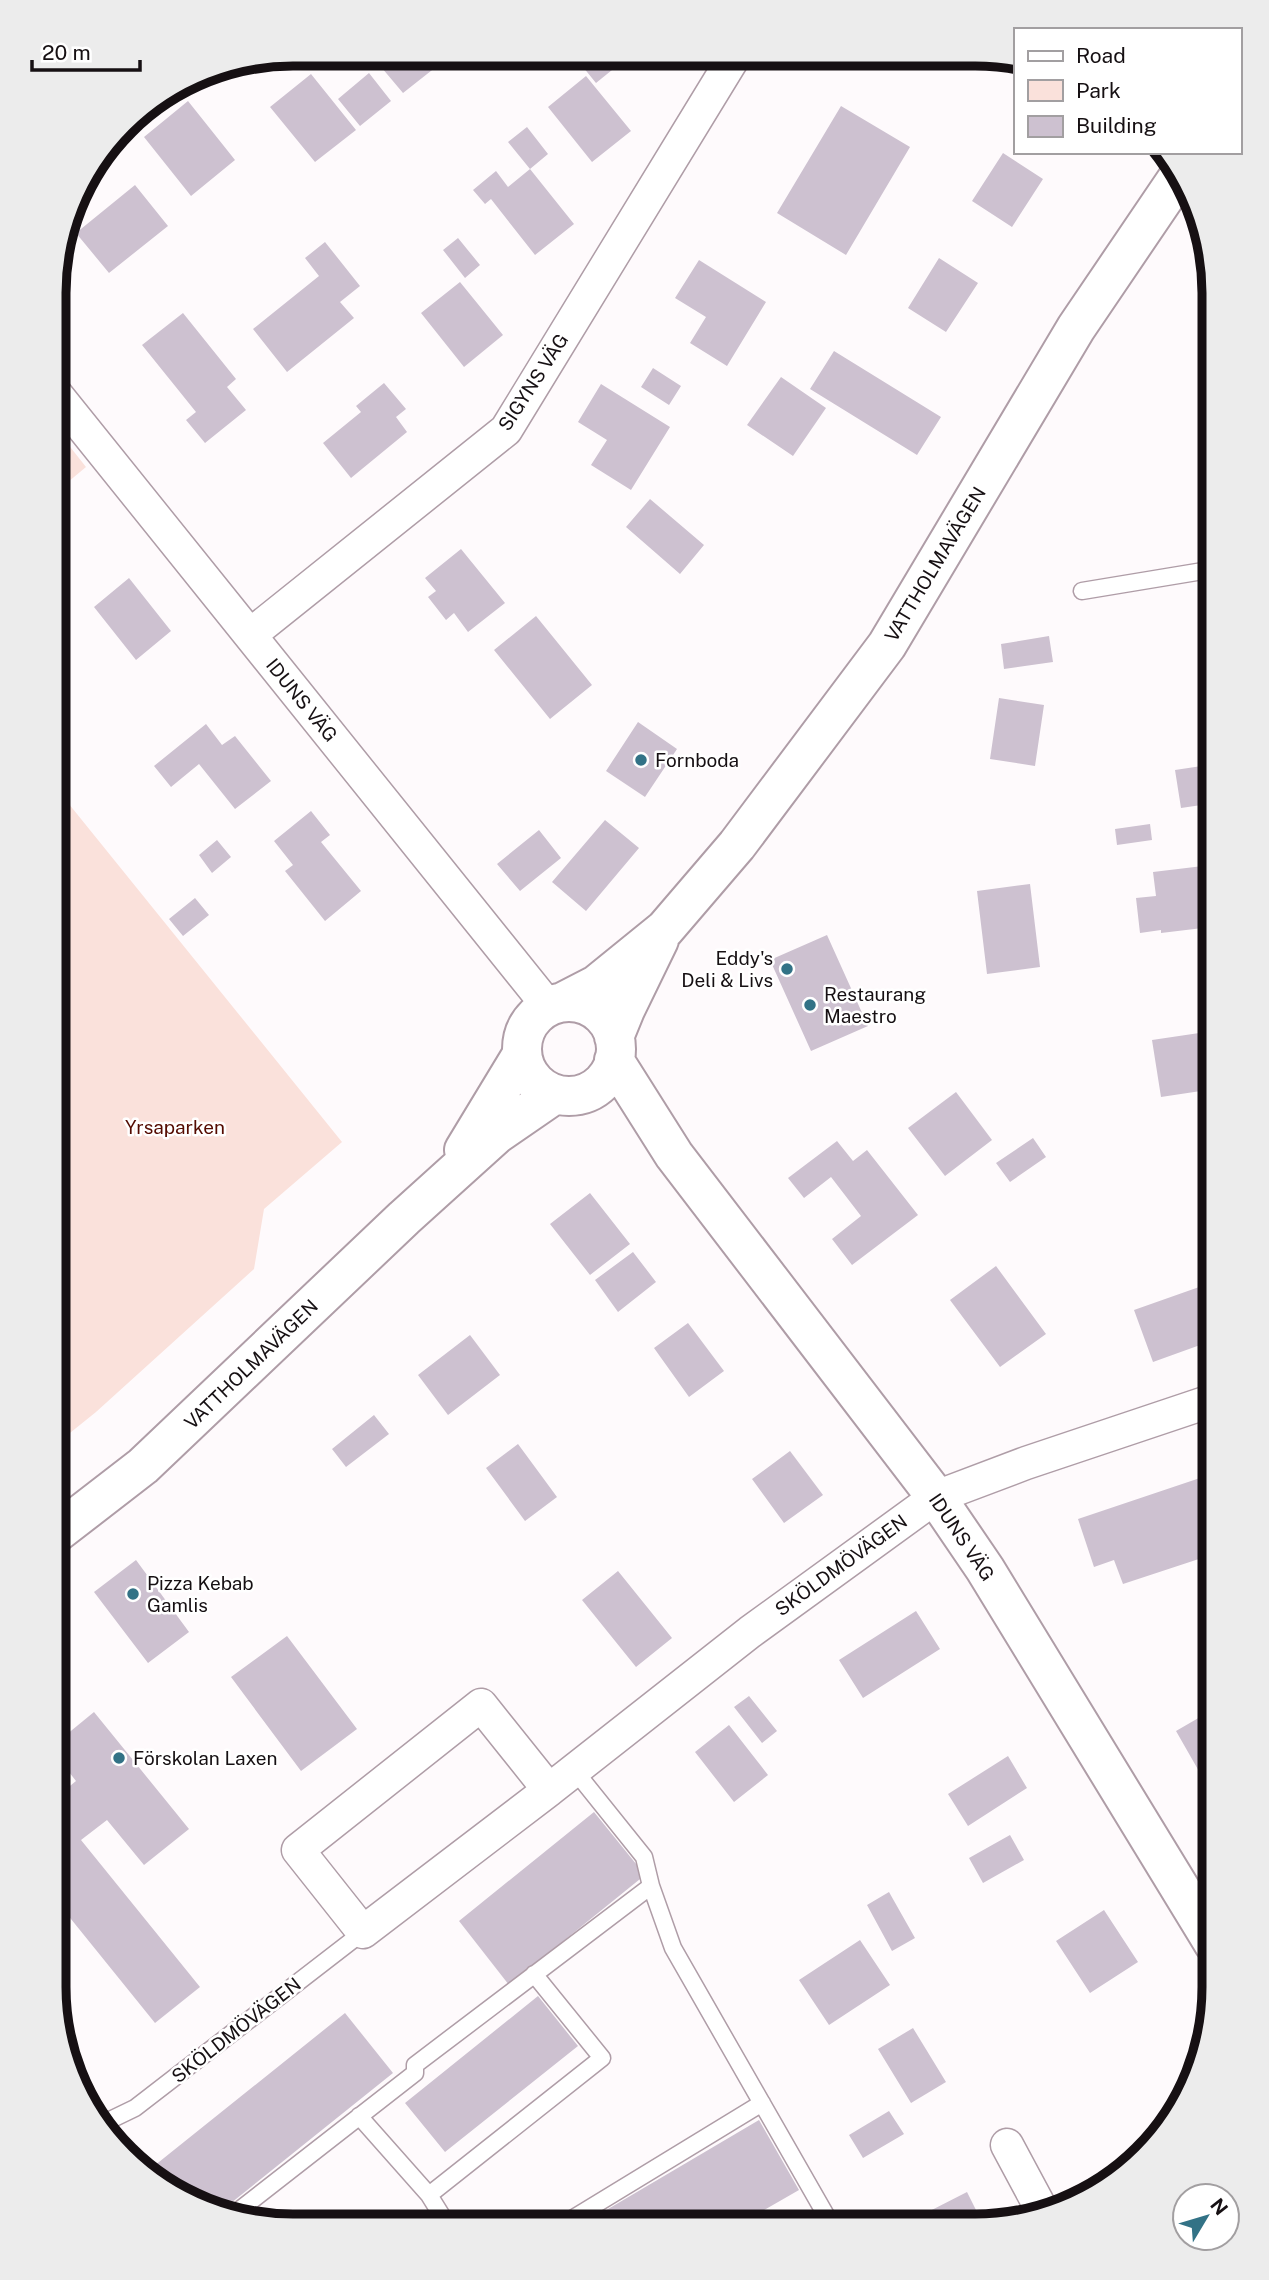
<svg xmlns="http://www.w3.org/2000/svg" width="1269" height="2280" font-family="'Public Sans',sans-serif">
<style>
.green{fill:#fae1db}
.building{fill:#cdc1d0}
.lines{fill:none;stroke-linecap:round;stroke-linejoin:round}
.lane-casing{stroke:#af9da7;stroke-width:19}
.street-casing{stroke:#af9da7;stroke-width:35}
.secondary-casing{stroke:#af9da7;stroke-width:42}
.lane{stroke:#fff;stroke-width:16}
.street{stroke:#fff;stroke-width:32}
.secondary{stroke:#fff;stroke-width:38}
.poi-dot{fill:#327286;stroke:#fff;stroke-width:2.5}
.labels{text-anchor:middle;stroke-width:5;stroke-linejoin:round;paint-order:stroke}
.street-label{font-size:19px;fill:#161013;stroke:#fff}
.poi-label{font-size:19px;fill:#161013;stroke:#fff;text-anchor:start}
.park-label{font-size:19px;fill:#540b01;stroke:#fff}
.rim{fill:none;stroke:#161013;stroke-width:9}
</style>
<rect width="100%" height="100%" fill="#fefafc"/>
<path class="green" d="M56 429 86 467 56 492Z
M56 788 342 1142 264 1209 254 1269 96 1412 55 1445Z"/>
<path class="building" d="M371 55H434L441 63 403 93Z
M574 56H601L612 70 596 83Z
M950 58H974L970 68Z
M369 73 391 101 360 126 338 99Z
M311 74 356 130 315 162 270 107Z
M586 76 631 131 592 162 548 107Z
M188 101 235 160 191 196 144 137Z
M841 106 910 147 846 255 777 213Z
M527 127 548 154 530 169 508 142Z
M1003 153 1043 179 1012 227 972 201Z
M530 169 574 224 535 255 491 199 485 204 473 190 496 171 508 187Z
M135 185 168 226 109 273 76 233Z
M458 238 480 265 465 278 443 250Z
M325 242 360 286 340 302 354 318 287 372 253 329 319 276 305 258Z
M939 258 978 283 946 332 908 308Z
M699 260 766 302 727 366 690 343 706 317 675 298Z
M460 282 503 335 464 367 421 313Z
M183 313 236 379 227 387 246 410 205 443 186 420 196 412 142 345Z
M834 351 941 417 917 455 810 389Z
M1214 356H1215V389L1205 387Z
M653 368 681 386 669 405 641 387Z
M781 377 826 408 793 456 747 425Z
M384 383 406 409 396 417 407 432 351 478 323 443 361 412 356 406Z
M601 384 670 427 631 490 591 465 607 440 578 422Z
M1214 418H1215V479L1199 475Z
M650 499 704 545 680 574 626 527Z
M461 549 505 603 468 632 454 613 446 620 428 597 436 591 425 578Z
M129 578 171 631 136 660 94 607Z
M536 616 592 685 550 719 494 650Z
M1049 636 1053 662 1004 669 1001 644Z
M1211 659 1215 660V715L1202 713Z
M999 698 1044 705 1035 766 990 759Z
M638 722 677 749 645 797 606 771Z
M206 724 222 745 235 736 271 781 235 809 199 764 171 787 154 766Z
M1215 764V803L1181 808 1175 770Z
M311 811 330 835 321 842 361 891 325 921 285 871 293 865 274 841Z
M605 820 639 848 586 911 552 882Z
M1150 824 1152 840 1117 845 1115 829Z
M539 830 561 858 520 891 497 864Z
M217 840 231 857 212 873 199 855Z
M1203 866 1205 882 1215 881V909L1209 910 1211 927 1161 933V930L1140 933 1136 898 1156 896 1153 872Z
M1030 884 1040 967 987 974 977 891Z
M195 898 209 915 183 936 169 919Z
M827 935 868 1026 811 1051 770 960Z
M1206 1032 1214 1089 1161 1097 1152 1040Z
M956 1092 992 1140 945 1176 908 1128Z
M1033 1138 1046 1157 1010 1182 996 1163Z
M837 1141 853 1161 867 1150 918 1215 852 1265 832 1239 861 1216 831 1177 804 1198 788 1178Z
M590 1193 630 1244 590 1275 550 1224Z
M633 1252 656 1282 618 1312 595 1280Z
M996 1266 1046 1334 1000 1367 950 1300Z
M1202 1286 1214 1322V1340L1153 1362 1134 1310Z
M688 1323 724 1371 689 1397 654 1348Z
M470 1335 500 1375 448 1415 418 1375Z
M374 1415 389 1434 346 1467 332 1449Z
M518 1444 557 1497 525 1521 486 1468Z
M790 1451 823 1495 784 1523 752 1479Z
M1200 1478 1214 1520V1554L1123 1584 1114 1560 1094 1567 1078 1519Z
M136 1560 189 1632 148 1663 94 1592Z
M618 1571 672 1638 636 1667 582 1600Z
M916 1611 940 1649 863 1698 839 1660Z
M287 1636 357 1729 301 1771 231 1677Z
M749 1696 777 1731 762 1743 734 1707Z
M1214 1709V1764L1200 1773 1176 1731Z
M94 1712 189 1829 144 1865 107 1820 81 1840 200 1987 155 2023 54 1898V1799L76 1781 55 1754V1744Z
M729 1725 768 1775 734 1802 695 1752Z
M1008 1756 1027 1788 968 1826 948 1794Z
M594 1812 645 1875 509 1985 459 1921Z
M1010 1835 1024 1860 983 1883 969 1858Z
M889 1892 915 1938 892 1951 867 1905Z
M1104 1910 1138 1962 1090 1993 1056 1941Z
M860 1940 890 1985 829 2025 799 1980Z
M538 1996 578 2046 445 2152 405 2103Z
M345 2013 393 2073 221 2211 188 2201 157 2181 149 2170Z
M913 2028 946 2082 911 2103 878 2049Z
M889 2111 904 2134 863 2158 849 2135Z
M759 2120 799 2190 738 2225H581Z
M967 2192 981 2220 997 2213 1001 2221 975 2226H925L920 2216Z"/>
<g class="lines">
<defs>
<path id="lane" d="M1082 591 1215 569
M575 1771 644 1857 651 1886 673 1948 827 2217 814 2225
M359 2116 429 2195 447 2224
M106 2122 135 2108 363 1932
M429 2195 602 2058 534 1974
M233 2215 415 2073V2065L651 1886
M562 2225 762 2103"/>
<path id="street" d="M56 394 548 1006
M250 635 506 430 734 57
M549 1790 363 1932 298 1850 481 1705 549 1790 750 1632 936 1497 1026 1463 1214 1400
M1007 2145 1044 2214"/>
<path id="secondary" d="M522 1049a47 47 0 1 1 94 0a47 47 0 1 1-94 0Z
M563 1002 596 985 665 929 737 845 887 645 1076 328 1177 179
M614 1037 625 1010 659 940
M614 1060 674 1155 936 1497 985 1569 1214 1944
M464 1150 521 1056
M55 1534 143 1466 404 1218 497 1134 555 1094"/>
</defs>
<use href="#lane" class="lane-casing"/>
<use href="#street" class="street-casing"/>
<use href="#secondary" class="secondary-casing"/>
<use href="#lane" class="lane"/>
<use href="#street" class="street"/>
<use href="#secondary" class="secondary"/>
</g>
<g class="poi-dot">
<circle cx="641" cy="760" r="7"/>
<circle cx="787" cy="969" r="7"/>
<circle cx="810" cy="1005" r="7"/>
<circle cx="133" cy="1594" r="7"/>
<circle cx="119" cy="1758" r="7"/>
</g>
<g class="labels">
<g class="street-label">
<text transform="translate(533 382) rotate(-57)" y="7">SIGYNS VÄG</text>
<text transform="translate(935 564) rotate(-59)" y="7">VATTHOLMAVÄGEN</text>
<text transform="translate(302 700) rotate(51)" y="7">IDUNS VÄG</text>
<text transform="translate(251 1364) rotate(-44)" y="7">VATTHOLMAVÄGEN</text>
<text transform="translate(962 1537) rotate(56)" y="7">IDUNS VÄG</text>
<text transform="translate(841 1565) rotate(-36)" y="7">SKÖLDMÖVÄGEN</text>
<text transform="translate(236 2030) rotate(-38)" y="7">SKÖLDMÖVÄGEN</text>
</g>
<g class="poi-label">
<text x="655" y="767">Fornboda</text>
<text x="773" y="965" text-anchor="end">Eddy's<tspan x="773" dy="22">Deli &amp; Livs</tspan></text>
<text x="824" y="1001">Restaurang<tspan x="824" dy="22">Maestro</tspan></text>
<text x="147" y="1590">Pizza Kebab<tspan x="147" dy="22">Gamlis</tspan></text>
<text x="133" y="1765">Förskolan Laxen</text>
</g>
<g class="park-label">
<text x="175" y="1134">Yrsaparken</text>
</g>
</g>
<path d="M0 0H1269V2280H0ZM293 66H975A227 227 0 0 1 1202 293V1987A227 227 0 0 1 975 2214H293A227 227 0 0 1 66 1987V293A227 227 0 0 1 293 66Z" fill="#ececec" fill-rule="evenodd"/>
<path class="rim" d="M293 66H975A227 227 0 0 1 1202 293V1987A227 227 0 0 1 975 2214H293A227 227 0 0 1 66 1987V293A227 227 0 0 1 293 66Z"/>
<rect x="1014" y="28" width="228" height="126" fill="#ffffff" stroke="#a29fa1" stroke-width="2"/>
<rect x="1028" y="51" width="35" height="10" fill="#ffffff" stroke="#a29fa1" stroke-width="2"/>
<text x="1076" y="63" font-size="21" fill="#161013">Road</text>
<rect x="1028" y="80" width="35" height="21" fill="#fae1db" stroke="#a29fa1" stroke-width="2"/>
<text x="1076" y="98" font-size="21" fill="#161013">Park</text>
<rect x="1028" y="116" width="35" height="21" fill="#cdc1d0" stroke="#a29fa1" stroke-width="2"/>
<text x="1076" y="133" font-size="21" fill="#161013">Building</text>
<g transform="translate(1206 2217) rotate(52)"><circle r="33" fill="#ffffff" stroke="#a29fa1" stroke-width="2"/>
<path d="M0-5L12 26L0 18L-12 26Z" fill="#327286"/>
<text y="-10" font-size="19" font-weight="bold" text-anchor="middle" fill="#161013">N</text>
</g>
<path d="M32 60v10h108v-10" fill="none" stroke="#161013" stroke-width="3.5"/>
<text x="42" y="60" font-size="21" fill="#161013" stroke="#ffffff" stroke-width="5" paint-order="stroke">20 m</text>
</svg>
